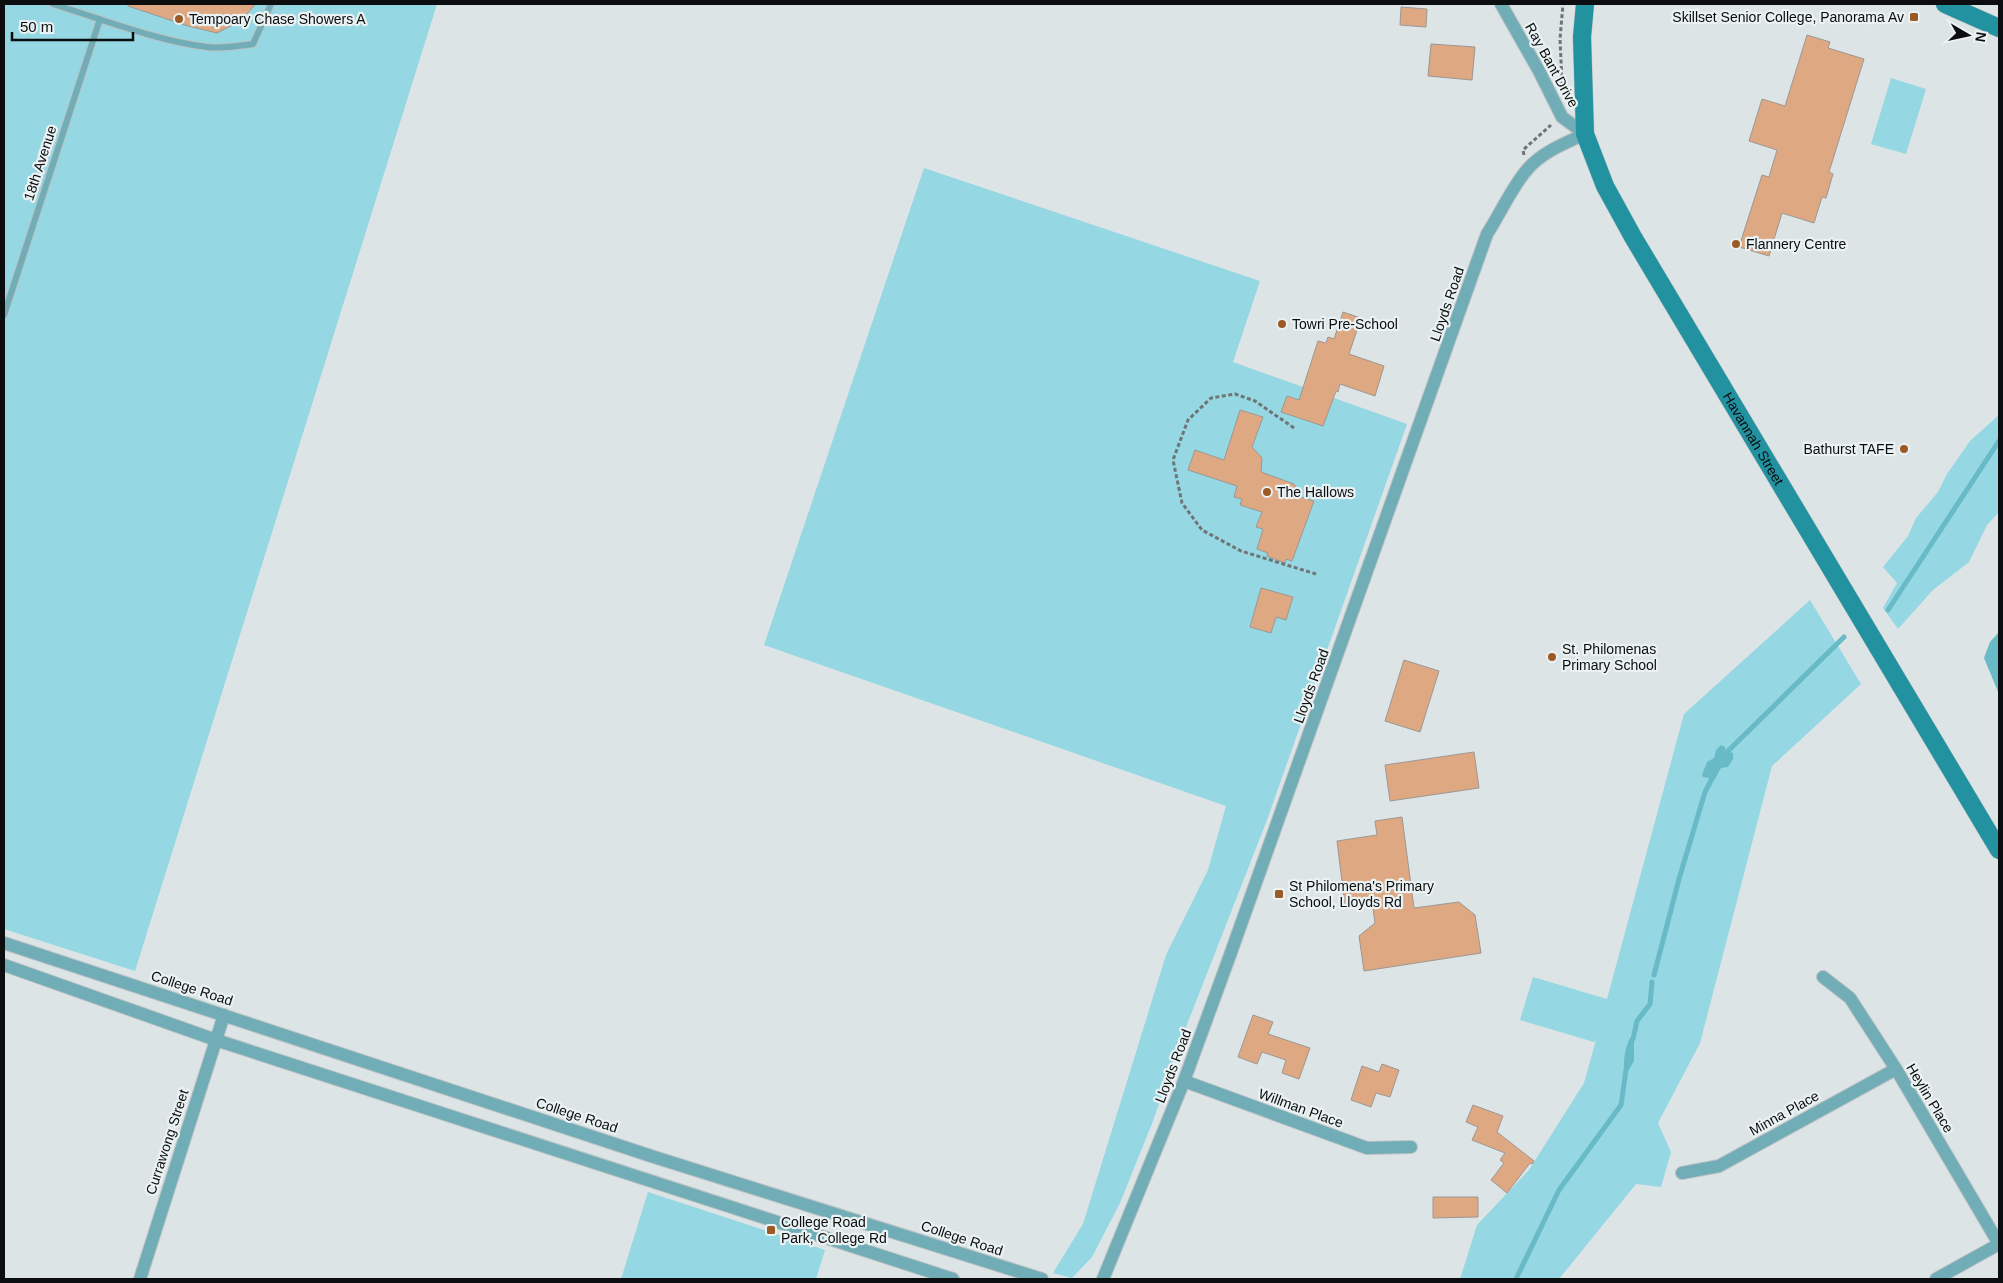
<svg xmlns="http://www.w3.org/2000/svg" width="2003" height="1283" font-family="Arial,sans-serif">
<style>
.green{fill:#95d7e2}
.water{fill:#69bac7}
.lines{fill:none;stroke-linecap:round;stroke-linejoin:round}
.stream{stroke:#69bac7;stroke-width:5}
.building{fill:#dea882;stroke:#9d9793}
.lane-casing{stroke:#bbc2c3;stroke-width:8}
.street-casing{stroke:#bbc2c3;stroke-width:14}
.secondary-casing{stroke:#bbc2c3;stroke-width:19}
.path{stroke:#6f7475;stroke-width:3;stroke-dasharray:4 2.5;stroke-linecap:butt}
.lane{stroke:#71adb7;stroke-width:6}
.street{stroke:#71adb7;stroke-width:12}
.secondary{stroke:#2292a1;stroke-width:18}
.poi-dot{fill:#9b5a26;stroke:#eaf2f3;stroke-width:2}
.labels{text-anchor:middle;stroke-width:4.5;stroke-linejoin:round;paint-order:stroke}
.poi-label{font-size:14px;fill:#0b0d0e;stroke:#eaf2f3;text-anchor:start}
.street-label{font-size:14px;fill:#0b0d0e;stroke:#eaf2f3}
</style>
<rect width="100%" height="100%" fill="#dce4e6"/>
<path class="green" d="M4 4H437L135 971 4 929Z
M1891 78 1926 89 1906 154 1871 144Z
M924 168 1260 281 1233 362 1407 424 1267 820 1179 1045 1153 1121 1120 1203 1092 1257 1072 1278 1053 1273 1083 1224 1166 955 1208 870 1226 806 764 645Z
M1999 415V512L1987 525 1969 562 1933 590 1898 629 1883 608 1897 583 1883 567 1908 536 1916 518 1938 492 1947 474 1970 441Z
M1810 600 1861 684 1772 766 1700 1043 1658 1123 1671 1152 1661 1187 1636 1184 1559 1279H1460L1477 1225 1529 1170 1584 1083 1596 1040 1594 1042 1520 1020 1533 977 1607 999 1684 714Z
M648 1192 825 1250 816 1279H621Z"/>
<path class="water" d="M1999 632V694L1984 658 1990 642Z
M1721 745 1725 747 1726 751 1733 753V759L1728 767 1721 768 1715 779 1703 777 1702 775 1707 762 1714 758 1716 750Z
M1634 1033V1061L1625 1076C1622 1065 1625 1041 1634 1033Z"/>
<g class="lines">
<path class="stream" d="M1888 610 1999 441
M1724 757 1727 752 1844 637
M1654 975 1679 879 1705 792 1715 773
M1633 1039 1637 1021 1650 1004 1652 982
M1516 1279 1559 1190 1621 1105 1626 1070"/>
</g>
<path class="building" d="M128 4H256L240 21 217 33 188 26 128 6Z
M1401 7 1427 9 1426 27 1400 25Z
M1807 35 1830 42 1828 48 1864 59 1829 172 1833 174 1826 198 1822 197 1814 223 1782 213 1769 256 1739 247 1762 175 1769 177 1777 150 1749 141 1762 99 1785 106Z
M1431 44 1475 47 1472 80 1428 76Z
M1343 312 1361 318 1349 354 1384 366 1375 396 1340 384 1338 392 1336 391 1323 426 1281 412 1287 396 1299 400 1318 341 1326 343 1328 337 1334 339Z
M1240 410 1263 417 1252 447 1262 458 1261 472 1294 484 1300 497 1314 501 1292 561 1286 559 1285 563 1267 556 1268 553 1257 549 1263 529 1256 527 1262 512 1240 505 1242 499 1234 497 1237 486 1188 470 1195 450 1224 460Z
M1261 588 1293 597 1286 620 1276 617 1271 633 1250 627Z
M1404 660 1439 671 1420 732 1385 721Z
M1474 752 1479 788 1390 801 1385 765Z
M1402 817 1414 908 1459 902 1475 915 1481 953 1364 971 1359 936 1375 923 1372 902 1345 906 1337 841 1377 835 1375 821Z
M1253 1015 1273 1022 1268 1034 1310 1048 1299 1079 1282 1073 1286 1060 1262 1052 1257 1064 1238 1057Z
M1382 1064 1399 1070 1390 1097 1376 1093 1371 1107 1351 1100 1362 1066 1379 1072Z
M1473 1105 1503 1116 1497 1132 1534 1161 1532 1164 1530 1163 1507 1193 1491 1180 1504 1163 1500 1160 1505 1153 1472 1140 1478 1127 1466 1122Z
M1433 1197H1478V1217L1433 1218Z"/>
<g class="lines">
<defs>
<path id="lane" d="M53 4C101 19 158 41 207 47 223 49 238 46 253 44L271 4
M4 315 100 19"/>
<path id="street" d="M1501 4 1539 71 1562 117 1585 134
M4 943 651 1156 1042 1279
M4 965 216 1040 953 1279
M1823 977 1850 998 1896 1069 1999 1244
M1184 1081 1367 1148 1411 1147
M1682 1173 1719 1166 1896 1069
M140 1279 224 1015
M1103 1279 1184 1081 1229 958 1487 234C1500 214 1511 189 1526 171 1540 153 1565 143 1585 134
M1936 1279 1999 1244"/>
<g id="secondary">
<path id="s1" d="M1585 4 1582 37 1585 134 1605 186 1633 237 1999 850"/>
<path d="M1945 4 1999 28"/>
</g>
</defs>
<use href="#lane" class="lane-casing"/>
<use href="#street" class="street-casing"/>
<use href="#secondary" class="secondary-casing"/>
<path class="path" d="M1562 83 1560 39 1563 4
M1524 155 1523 150 1551 125
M1294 428 1255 401 1235 394 1211 398 1188 420 1173 460 1182 503 1202 530 1241 551 1316 574"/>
<use href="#lane" class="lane"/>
<use href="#street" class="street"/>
<use href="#secondary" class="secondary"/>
</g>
<g class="poi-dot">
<rect x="1909" y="12" width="10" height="10" rx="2.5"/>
<circle cx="179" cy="19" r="5"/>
<circle cx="1736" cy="244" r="5"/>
<circle cx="1282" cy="324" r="5"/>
<circle cx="1904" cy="449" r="5"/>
<circle cx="1267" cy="492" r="5"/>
<circle cx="1552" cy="657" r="5"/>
<rect x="1274" y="889" width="10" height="10" rx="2.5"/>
<rect x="766" y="1225" width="10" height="10" rx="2.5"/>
</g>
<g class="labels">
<g class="poi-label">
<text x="1904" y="22" text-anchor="end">Skillset Senior College, Panorama Av</text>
<text x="189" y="24">Tempoary Chase Showers A</text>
<text x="1746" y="249">Flannery Centre</text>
<text x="1292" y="329">Towri Pre-School</text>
<text x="1894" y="454" text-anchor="end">Bathurst TAFE</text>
<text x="1277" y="497">The Hallows</text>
<text x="1562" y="654">St. Philomenas<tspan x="1562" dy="16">Primary School</tspan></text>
<text x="1289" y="891">St Philomena's Primary<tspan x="1289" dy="16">School, Lloyds Rd</tspan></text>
<text x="781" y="1227">College Road<tspan x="781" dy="16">Park, College Rd</tspan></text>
</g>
<g class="street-label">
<text transform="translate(1552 65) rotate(61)" y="5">Ray Bant Drive</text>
<text transform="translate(40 163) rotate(-72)" y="5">18th Avenue</text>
<text transform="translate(1447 304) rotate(-71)" y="5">Lloyds Road</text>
<text dy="5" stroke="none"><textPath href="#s1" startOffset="479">Havannah Street</textPath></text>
<text transform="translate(1311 686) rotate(-70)" y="5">Lloyds Road</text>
<text transform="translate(192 988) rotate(18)" y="5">College Road</text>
<text transform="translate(1173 1066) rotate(-69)" y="5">Lloyds Road</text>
<text transform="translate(1930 1098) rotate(59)" y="5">Heylin Place</text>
<text transform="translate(1301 1108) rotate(20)" y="5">Willman Place</text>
<text transform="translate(1784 1113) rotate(-29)" y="5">Minna Place</text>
<text transform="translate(577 1115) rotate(18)" y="5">College Road</text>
<text transform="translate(167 1142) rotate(-72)" y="5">Currawong Street</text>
<text transform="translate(962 1238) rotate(18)" y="5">College Road</text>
</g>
</g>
<rect width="2003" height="1283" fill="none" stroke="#0b0d0e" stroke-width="10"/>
<g transform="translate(1968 35) rotate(99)" stroke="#eaf2f3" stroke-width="4" paint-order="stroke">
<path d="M0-4L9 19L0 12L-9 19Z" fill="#0b0d0e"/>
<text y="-8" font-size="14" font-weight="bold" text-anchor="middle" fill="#0b0d0e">N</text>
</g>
<path d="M12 32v8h121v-8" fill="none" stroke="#0b0d0e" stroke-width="2.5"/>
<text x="20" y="32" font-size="15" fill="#0b0d0e" stroke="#eaf2f3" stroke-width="4" paint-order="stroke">50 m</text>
</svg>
